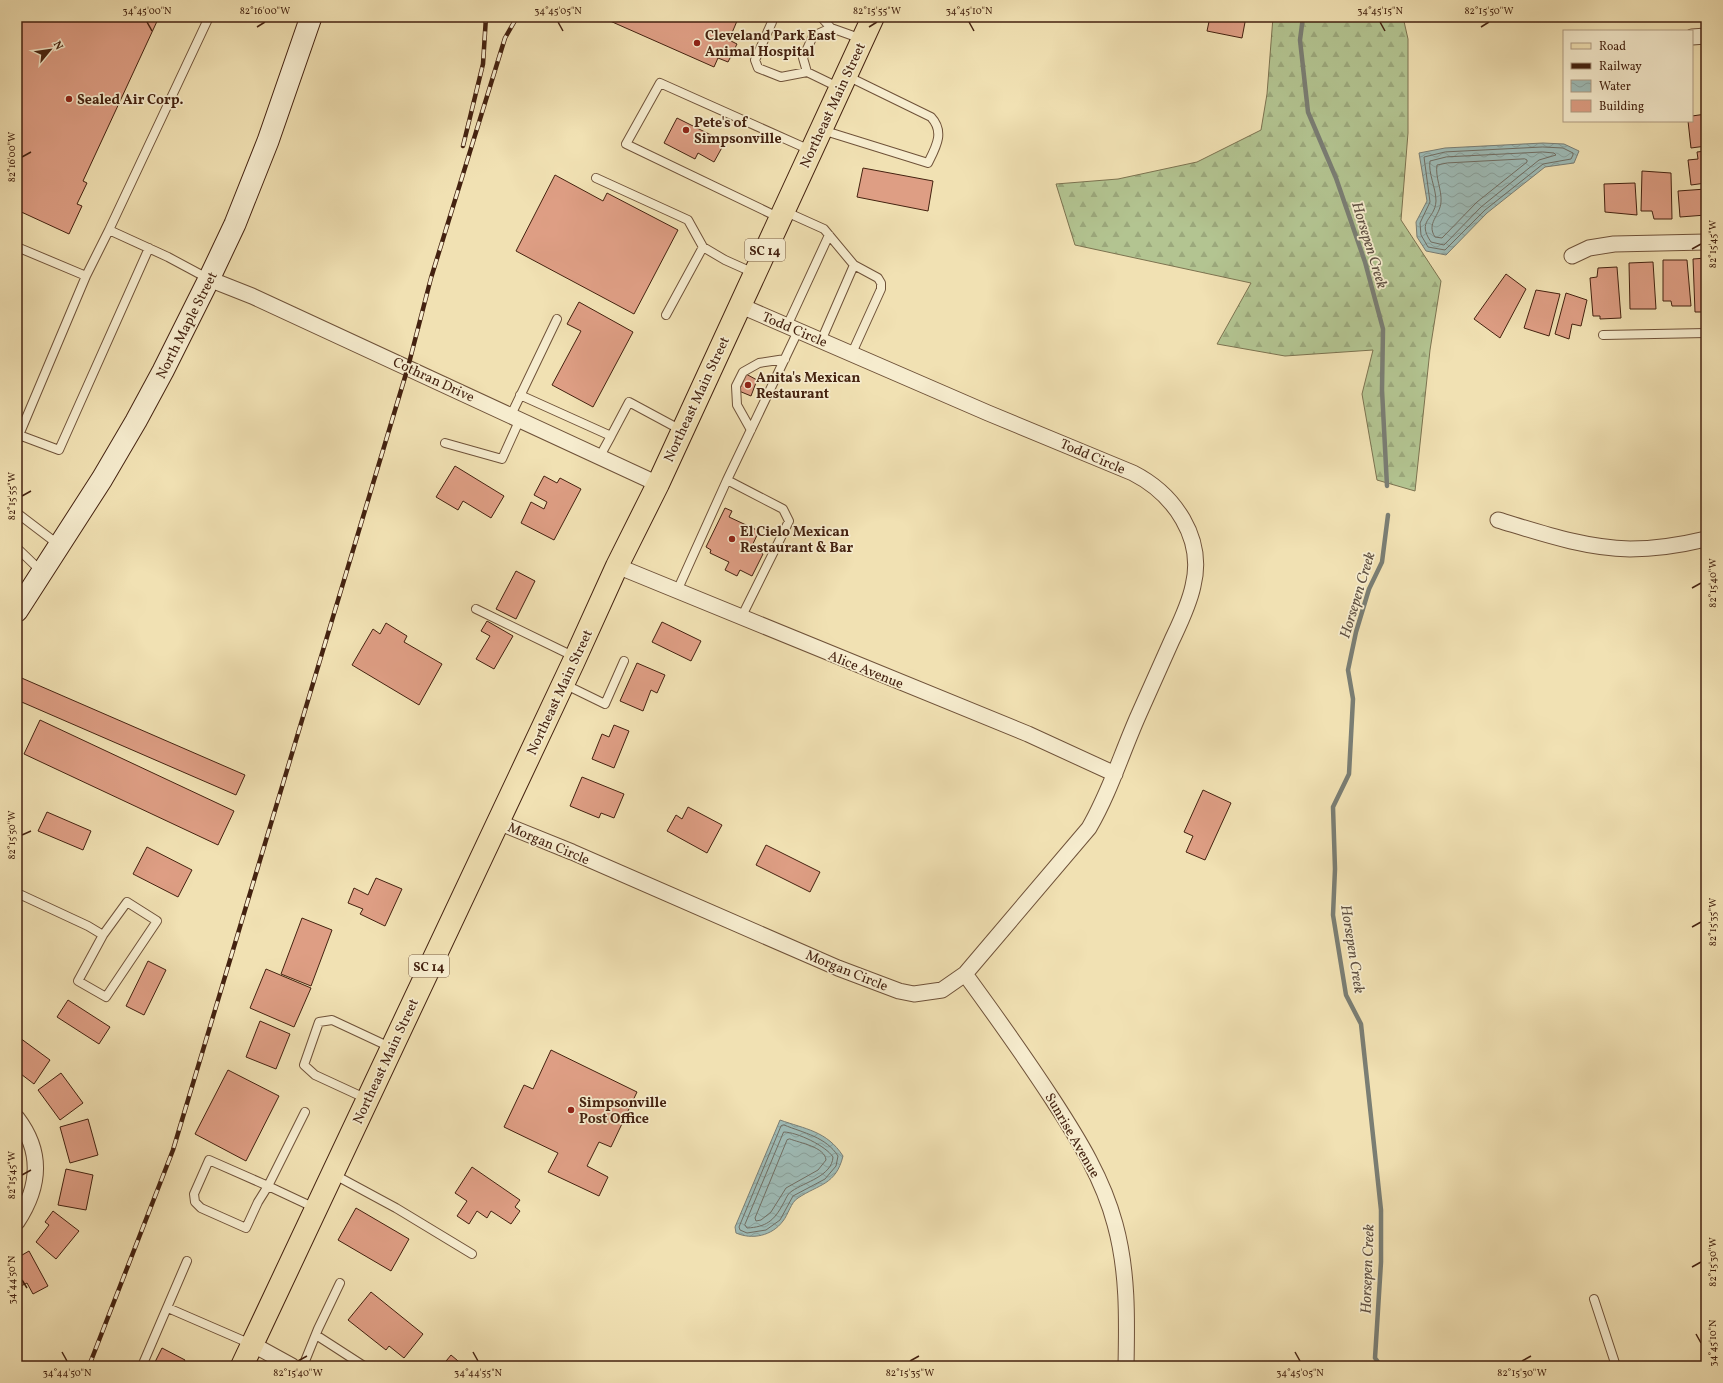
<svg xmlns="http://www.w3.org/2000/svg" width="1723" height="1383" font-family="Vollkorn,serif">
<style>
.forest{fill:url(#forest-firs);stroke:#7c7350}
.water{fill:url(#water-waves);stroke:#7a7e74}
.lines{fill:none;stroke-linecap:round;stroke-linejoin:round}
.shore{stroke:#716e63;stroke-width:1}
.stream{stroke:#7a7e74;stroke-width:4.5}
.building{fill:#de9e84;stroke:#442210}
.lane-casing{stroke:#6f5239;stroke-width:10}
.street-casing{stroke:#6f5239;stroke-width:17}
.secondary-casing{stroke:#442210;stroke-width:23}
.primary-casing{stroke:#442210;stroke-width:24}
.lane{stroke:#f6ecce;stroke-width:8}
.street{stroke:#f6ecce;stroke-width:15}
.secondary{stroke:#f6ecce;stroke-width:21}
.primary{stroke:#f1e1b3;stroke-width:22}
.rail-casing{stroke:#442210;stroke-width:4.5}
.rail{stroke:#f6ecce;stroke-width:3;stroke-dasharray:9;stroke-linecap:butt}
.ticks{fill:none;stroke:#442210;stroke-width:1.5}
.poi-dot{fill:#8f2418;stroke:#f6ecce;stroke-width:1.5}
.labels{text-anchor:middle;stroke-width:3.5;stroke-linejoin:round;paint-order:stroke}
.shield{fill:#f6ecce;stroke:#795f49;stroke-width:1}
.shield-label{font-size:13px;font-weight:bold;fill:#442210}
.poi-label{font-size:14px;font-weight:bold;fill:#442210;stroke:#f6ecce;text-anchor:start}
.street-label{font-size:14px;fill:#442210;stroke:#f6ecce}
.water-label{font-size:15px;font-style:italic;fill:#5f5042;stroke:#f6ecce}
.neatline{fill:none;stroke:#442210;stroke-width:1.5}
.ticks-label{font-size:10px;text-anchor:middle;fill:#442210}
</style>
<defs>
<pattern id="forest-firs" width="22" height="20" patternUnits="userSpaceOnUse"><rect width="22" height="20" fill="#b3c491"/><path d="M5 1l3.5 6h-7zM16 11l3.5 6h-7z" fill="#9ba87c"/></pattern>
<pattern id="water-waves" width="16" height="10" patternUnits="userSpaceOnUse"><rect width="16" height="10" fill="#9ebbb6"/><path d="M0 5q4-4 8 0t8 0" fill="none" stroke="#89a09b"/></pattern>
</defs>
<rect width="100%" height="100%" fill="#f1e1b3"/>
<filter id="stains"><feTurbulence type="fractalNoise" baseFrequency=".005" numOctaves="4"/><feColorMatrix values="0 0 0 0 .2 0 0 0 0 .09 0 0 0 0 .02 0 0 0 .5 -.17"/></filter>
<radialGradient id="worn" r=".72"><stop offset=".6" stop-color="#630" stop-opacity="0"/><stop offset="1" stop-color="#630" stop-opacity=".3"/></radialGradient>
<path class="forest" d="M1273 17H1403L1408 39V133L1401 220 1441 281 1430 350 1415 491 1377 480 1362 394 1373 350 1285 356 1217 344 1251 283 1075 245 1056 184 1118 179 1197 162 1261 130 1267 94Z"/>
<path class="water" d="M1543 143 1564 144 1579 151 1574 163 1545 167 1487 213 1446 255 1426 251 1417 237 1416 222 1427 201 1419 153 1445 148Z
M780 1120C805 1129 827 1131 843 1156 836 1185 819 1184 798 1198 791 1202 788 1215 783 1221 772 1236 752 1240 736 1233L735 1227Z"/>
<g class="lines">
<path class="shore" d="M1543 147 1563 148 1573 153V155L1571 159 1543 164 1485 210 1445 250 1428 247 1421 235 1420 223 1430 202 1424 157 1445 152Z
M1543 152 1554 153 1556 155 1539 160 1481 207 1444 245 1431 242C1416 220 1435 220 1436 201 1436 188 1428 173 1430 161L1446 157Z
M1525 159 1527 160V162L1477 202 1442 238 1435 237C1426 223 1440 216 1441 202 1442 190 1435 177 1437 165L1447 163Z
M784 1125C804 1133 826 1137 838 1156L836 1166 825 1179 793 1196 780 1220 766 1230 747 1233 740 1230 739 1227 781 1126Z
M784 1132C797 1132 826 1146 833 1157 832 1176 805 1182 792 1191 787 1194 786 1199 783 1204 774 1221 766 1227 747 1228L745 1225Z
M790 1139C800 1143 825 1147 826 1160L818 1170 786 1188 771 1212 761 1220 756 1221 755 1218 787 1140Z"/>
<path class="stream" d="M1303 17 1300 40 1308 112 1336 178 1365 262 1383 329 1382 390 1387 486
M1381 1366 1375 1358 1381 1262V1210L1361 1024 1346 995 1333 915 1335 869 1333 807 1349 774 1353 699 1348 670 1356 632 1369 589 1382 562 1388 515"/>
</g>
<path class="building" d="M17 17H159L83 181 87 183 77 204 82 206 69 234 17 210Z
M601 17H727L737 21 729 40 737 44 728 62 718 58 714 67Z
M1210 17H1246L1242 38 1207 31Z
M1706 114V146L1691 148 1688 121H1692V116Z
M677 118 725 142 714 162 698 153 695 159 664 143Z
M1706 151V183L1691 185 1688 160 1698 159 1697 152Z
M863 168 933 181 928 211 857 197Z
M1642 171 1671 173 1672 219H1654L1652 211H1641Z
M555 175 603 201 607 193 678 230 634 314 516 251Z
M1635 183 1637 215 1605 212 1604 184Z
M1706 189V215L1680 217 1678 191Z
M1706 258V312H1695L1693 259Z
M1663 260H1687L1691 306H1672L1671 301H1663Z
M1653 262 1656 309H1630L1629 263Z
M1617 267 1621 318 1600 319V316H1593L1590 278 1597 277 1598 268Z
M1506 274 1526 289 1500 338 1474 319Z
M1536 290 1560 294 1549 336 1524 328Z
M1566 293 1587 300 1581 326 1572 324 1569 339 1555 334Z
M579 302 633 332 593 407 552 385 581 331 567 324Z
M746 374 757 380 751 396 739 391Z
M455 466 504 496 491 518 463 501 458 510 436 497Z
M544 476 557 483 560 478 581 489 554 540 521 523 531 502 544 509 547 502 534 495Z
M725 508 732 511 729 517 759 531 751 548 763 554 752 576 740 570 737 576 725 570 729 562 710 553 711 550 706 547Z
M516 571 535 581 516 619 496 609Z
M487 621 513 636 494 669 476 659 490 636 481 631Z
M662 622 701 641 691 661 652 642Z
M386 623 407 636 404 642 442 664 419 705 352 665 373 629 380 634Z
M637 663 665 675 657 693 651 690 643 711 620 701Z
M17 676 245 775 236 795 17 700Z
M40 720 234 811 218 845 24 754Z
M614 725 629 731 614 768 592 759 602 734 609 737Z
M582 777 624 794 614 818 601 813 599 818 570 806Z
M1203 790 1231 803 1205 860 1186 852 1193 836 1184 832Z
M688 807 722 825 707 853 667 831 676 815 682 819Z
M47 812 91 831 83 850 38 831Z
M766 845 820 872 810 892 756 865Z
M147 847 192 870 178 897 133 874Z
M376 878 402 889 385 926 360 914 363 909 348 903 354 888 368 895Z
M302 918 332 930 311 986 281 974Z
M148 961 166 970 144 1015 126 1006Z
M266 969 311 988 294 1027 250 1008Z
M68 1000 110 1027 99 1044 57 1017Z
M260 1021 290 1034 276 1069 246 1057Z
M20 1038 50 1060 34 1084 17 1071V1042Z
M551 1050 637 1092 611 1147 599 1142 587 1166 608 1177 599 1196 548 1172 558 1153 504 1127 524 1085 533 1089Z
M228 1070 279 1096 246 1161 195 1134Z
M61 1073 83 1103 60 1120 38 1090Z
M88 1119 98 1155 70 1163 60 1127Z
M472 1167 520 1200 515 1207 520 1211 511 1224 491 1211 487 1218 477 1211 469 1224 457 1216 467 1201 455 1193Z
M66 1169 93 1175 86 1210 58 1205Z
M356 1208 409 1239 391 1271 338 1240Z
M53 1211 79 1231 56 1259 36 1242 49 1225 45 1222Z
M29 1251 48 1286 33 1294 27 1283 17 1288V1258Z
M371 1292 423 1334 404 1358 389 1346 386 1350 348 1320Z
M162 1348 185 1360 182 1366H153Z
M451 1355 464 1366H442Z"/>
<g class="lines">
<defs>
<path id="lane" d="M209 17 109 230 168 257 209 279
M771 17 772 22 755 60 758 68 781 77 807 72
M821 17 831 28
M840 88 807 72 803 58 813 36 831 28 862 39
M822 130 928 163C936 147 945 132 931 117L847 76
M596 178 688 220 703 247 725 260 754 273
M784 211 824 229 854 265 878 278 881 283V289L852 353
M780 218 626 144 660 83 810 150
M17 247 86 276 109 230
M666 315 703 247
M787 326 829 235
M1603 335 1706 333
M821 341 854 265
M520 395 611 436 629 402 681 430
M511 415 557 319
M751 430 737 405 736 386 743 372 759 363 785 359
M17 434 19 435 86 276
M17 440 19 435 59 450 149 248
M445 443 502 459 520 419
M600 456 611 436
M17 513 59 545
M17 548 42 572
M677 591 727 480
M476 609 575 657
M741 618 789 521 783 509 727 480 798 331
M564 684 605 704 624 661
M17 893 88 926 103 935 78 981 106 997 157 921 127 902 103 935
M367 1099 315 1075 304 1065 319 1022 332 1020 392 1048
M305 1112 268 1186 315 1208
M209 1160 268 1186 258 1202 246 1228 201 1208 195 1202 194 1194Z
M333 1174 396 1208 472 1254
M1594 1299 1616 1366
M168 1308 251 1344
M316 1335 364 1366
M142 1366 187 1261
M303 1366 318 1329 340 1283"/>
<path id="street" d="M1692 37 1706 36
M1572 256 1589 248 1614 244 1706 242
M209 279 252 296 658 484
M1498 520C1541 533 1584 548 1630 549 1656 549 1681 545 1706 539
M617 566 1028 734 1115 774
M498 822 572 852 838 968 899 991 914 994 942 990 965 974 1089 828C1110 792 1122 752 1139 714 1150 689 1161 665 1172 640 1180 623 1189 605 1193 586 1205 538 1174 494 1133 473L988 413 739 305
M965 974C995 1015 1025 1057 1053 1100 1079 1140 1103 1179 1115 1224 1128 1271 1127 1319 1126 1366
M17 1118C43 1152 40 1187 17 1222
M252 1344 292 1366"/>
<path id="secondary" d="M17 611 102 479 136 421 163 371 209 279 235 224 268 141 311 17"/>
<path id="primary" d="M242 1366 573 663 617 566 658 484 873 17"/>
</defs>
<use href="#lane" class="lane-casing"/>
<use href="#street" class="street-casing"/>
<use href="#secondary" class="secondary-casing"/>
<use href="#primary" class="primary-casing"/>
<use href="#lane" class="lane"/>
<use href="#street" class="street"/>
<use href="#secondary" class="secondary"/>
<use href="#primary" class="primary"/>
<defs>
<path id="rail" d="M463 146 483 64 486 17
M89 1366 173 1150 408 367 431 278 505 38 517 17"/>
</defs>
<use href="#rail" class="rail-casing"/>
<use href="#rail" class="rail"/>
</g>
<path class="ticks" d="M147 22 152 31M558 22 563 31M969 22 974 31M1380 22 1385 31M257 27 265 22M869 27 877 22M1481 27 1489 22M22 157 31 152M1692 249 1701 244M22 496 31 491M1692 588 1701 583M22 835 31 831M1692 927 1701 922M22 1175 31 1170M1692 1267 1701 1262M22 1280 27 1288M1696 1334 1701 1343M62 1352 67 1361M473 1352 478 1361M1295 1352 1300 1361M298 1361 307 1356M910 1361 919 1356M1522 1361 1531 1356"/>
<g class="poi-dot">
<circle cx="697" cy="43" r="4"/>
<circle cx="69" cy="99" r="4"/>
<circle cx="686" cy="130" r="4"/>
<circle cx="748" cy="385" r="4"/>
<circle cx="732" cy="539" r="4"/>
<circle cx="571" cy="1110" r="4"/>
</g>
<g class="labels">
<g class="shield">
<rect x="745" y="239" width="40" height="22" rx="3"/>
<rect x="409" y="955" width="40" height="22" rx="3"/>
</g>
<g class="shield-label">
<text x="765" y="255">SC 14</text>
<text x="429" y="971">SC 14</text>
</g>
<g class="poi-label">
<text x="705" y="40">Cleveland Park East<tspan x="705" dy="16">Animal Hospital</tspan></text>
<text x="77" y="104">Sealed Air Corp.</text>
<text x="694" y="127">Pete's of<tspan x="694" dy="16">Simpsonville</tspan></text>
<text x="756" y="382">Anita's Mexican<tspan x="756" dy="16">Restaurant</tspan></text>
<text x="740" y="536">El Cielo Mexican<tspan x="740" dy="16">Restaurant &amp; Bar</tspan></text>
<text x="579" y="1107">Simpsonville<tspan x="579" dy="16">Post Office</tspan></text>
</g>
<g class="street-label">
<text transform="translate(832 105) rotate(-65)" y="5">Northeast Main Street</text>
<text transform="translate(186 325) rotate(-63)" y="5">North Maple Street</text>
<text transform="translate(795 329) rotate(23)" y="5">Todd Circle</text>
<text transform="translate(434 379) rotate(25)" y="5">Cothran Drive</text>
<text transform="translate(696 399) rotate(-65)" y="5">Northeast Main Street</text>
<text transform="translate(1093 456) rotate(23)" y="5">Todd Circle</text>
<text transform="translate(866 669) rotate(22)" y="5">Alice Avenue</text>
<text transform="translate(559 692) rotate(-65)" y="5">Northeast Main Street</text>
<text transform="translate(549 843) rotate(23)" y="5">Morgan Circle</text>
<text transform="translate(847 970) rotate(22)" y="5">Morgan Circle</text>
<text transform="translate(385 1061) rotate(-65)" y="5">Northeast Main Street</text>
<text transform="translate(1073 1135) rotate(60)" y="5">Sunrise Avenue</text>
</g>
<g class="water-label">
<text transform="translate(1370 245) rotate(73)" y="5">Horsepen Creek</text>
<text transform="translate(1357 595) rotate(-73)" y="5">Horsepen Creek</text>
<text transform="translate(1353 949) rotate(81)" y="5">Horsepen Creek</text>
<text transform="translate(1367 1269) rotate(-88)" y="5">Horsepen Creek</text>
</g>
</g>
<rect width="1723" height="1383" fill="none" stroke="#f1e1b3" stroke-width="44"/>
<rect x="1563" y="30" width="130" height="92" fill="#f6ecce" stroke="#af9b82"/>
<rect x="1571" y="43" width="20" height="6" fill="#f1e1b3" stroke="#af9b82"/>
<text x="1599" y="50" font-size="12" fill="#442210">Road</text>
<rect x="1571" y="63" width="20" height="6" fill="#442210" stroke="#af9b82"/>
<text x="1599" y="70" font-size="12" fill="#442210">Railway</text>
<rect x="1571" y="80" width="20" height="12" fill="url(#water-waves)" stroke="#af9b82"/>
<text x="1599" y="90" font-size="12" fill="#442210">Water</text>
<rect x="1571" y="100" width="20" height="12" fill="#de9e84" stroke="#af9b82"/>
<text x="1599" y="110" font-size="12" fill="#442210">Building</text>
<g transform="translate(50 50) rotate(61)" stroke="#f6ecce" stroke-width="3" paint-order="stroke">
<path d="M0-3L7 15L0 10L-7 15Z" fill="#442210"/>
<text y="-6" font-size="11" font-weight="bold" text-anchor="middle" fill="#442210">N</text>
</g>
<rect x="22" y="22" width="1679" height="1339" class="neatline"/>
<g class="ticks-label">
<text x="147" y="14">34°45'00"N</text>
<text x="265" y="14">82°16'00"W</text>
<text x="558" y="14">34°45'05"N</text>
<text x="877" y="14">82°15'55"W</text>
<text x="969" y="14">34°45'10"N</text>
<text x="1380" y="14">34°45'15"N</text>
<text x="1489" y="14">82°15'50"W</text>
<text transform="translate(11 157) rotate(-90)" y="4">82°16'00"W</text>
<text transform="translate(1712 244) rotate(-90)" y="4">82°15'45"W</text>
<text transform="translate(11 496) rotate(-90)" y="4">82°15'55"W</text>
<text transform="translate(1712 583) rotate(-90)" y="4">82°15'40"W</text>
<text transform="translate(11 835) rotate(-90)" y="4">82°15'50"W</text>
<text transform="translate(1712 922) rotate(-90)" y="4">82°15'35"W</text>
<text transform="translate(11 1175) rotate(-90)" y="4">82°15'45"W</text>
<text transform="translate(1712 1262) rotate(-90)" y="4">82°15'30"W</text>
<text transform="translate(11 1280) rotate(-90)" y="4">34°44'50"N</text>
<text transform="translate(1712 1343) rotate(-90)" y="4">34°45'10"N</text>
<text x="67" y="1376">34°44'50"N</text>
<text x="298" y="1376">82°15'40"W</text>
<text x="478" y="1376">34°44'55"N</text>
<text x="910" y="1376">82°15'35"W</text>
<text x="1300" y="1376">34°45'05"N</text>
<text x="1522" y="1376">82°15'30"W</text>
</g>
<rect width="100%" height="100%" filter="url(#stains)"/>
<rect width="100%" height="100%" fill="url(#worn)"/>
</svg>
